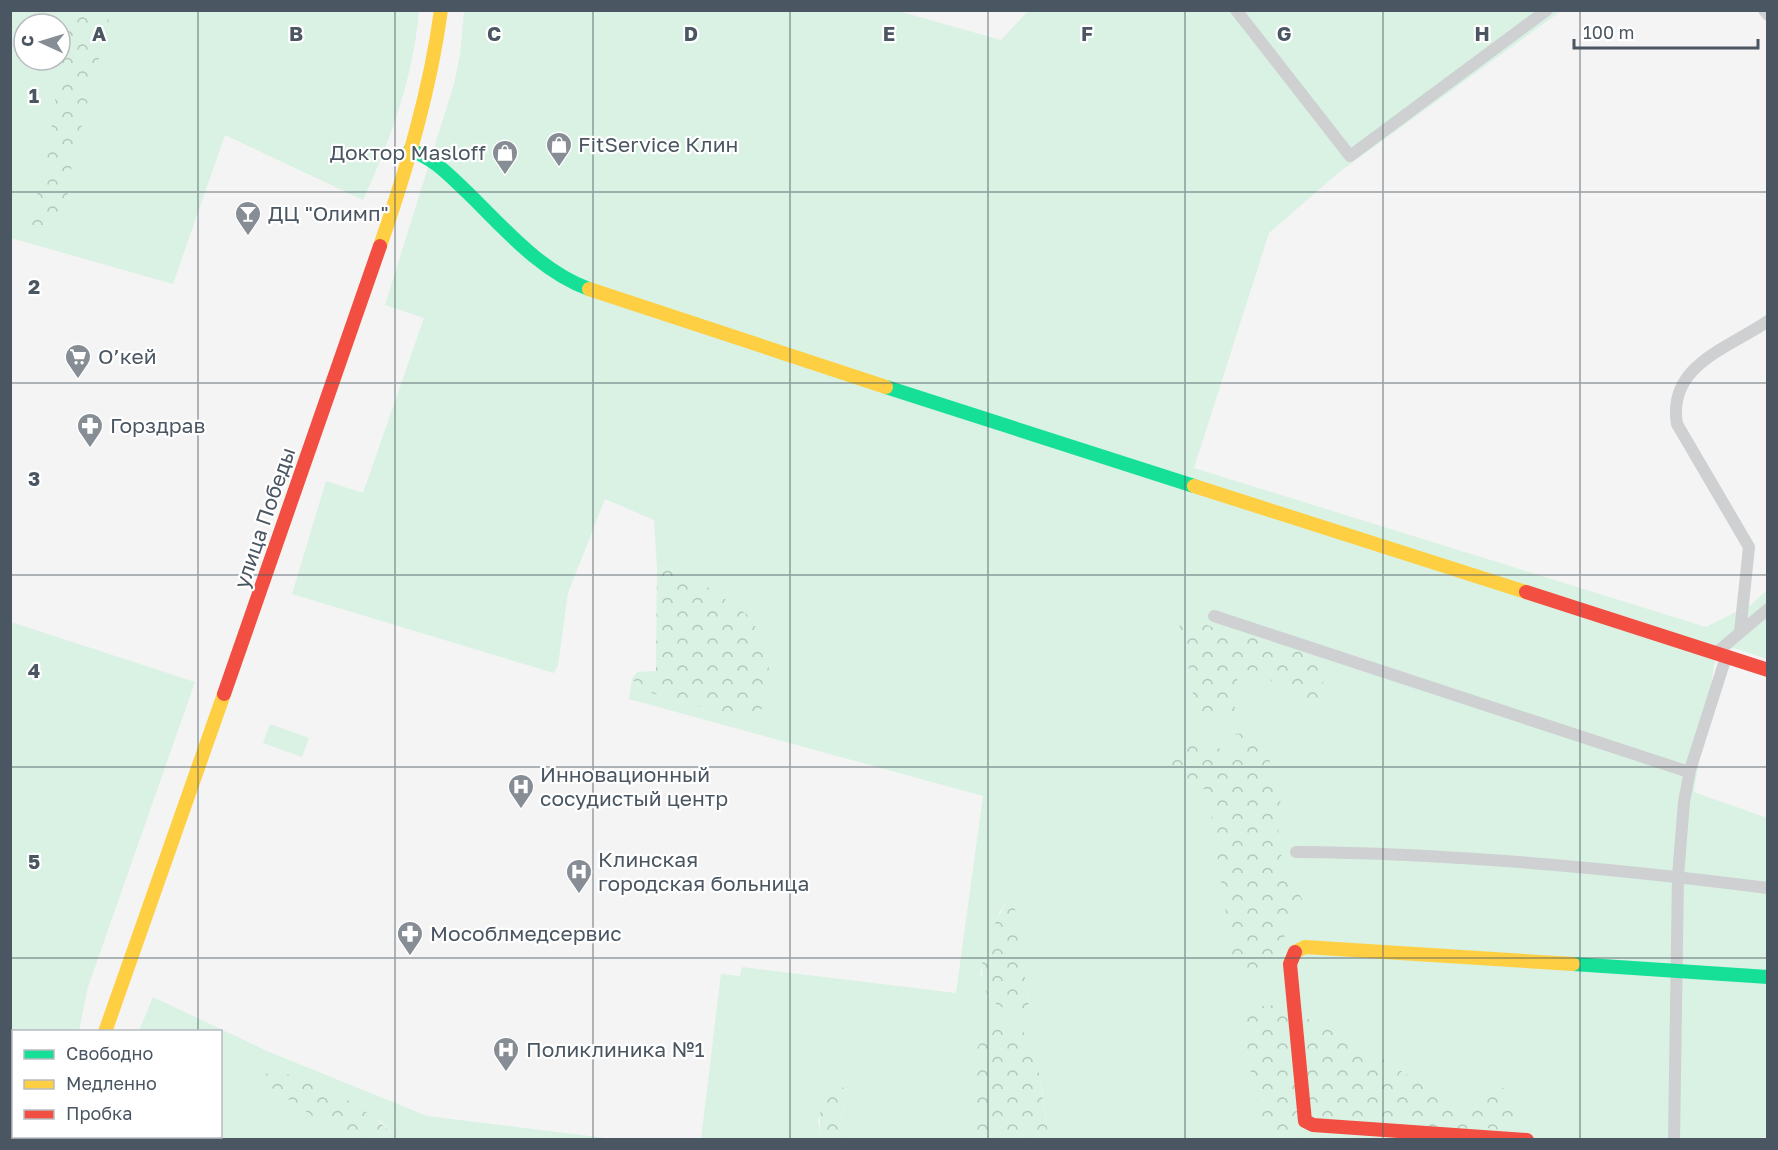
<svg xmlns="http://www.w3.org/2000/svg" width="1778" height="1150" font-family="'Golos Text',sans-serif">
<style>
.green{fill:#d9f2e3;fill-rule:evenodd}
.forest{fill:url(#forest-crowns)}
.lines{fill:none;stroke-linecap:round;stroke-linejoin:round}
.street{stroke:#ced0d2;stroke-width:12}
.fast{stroke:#16e098;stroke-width:14}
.slow{stroke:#ffcf43;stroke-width:14}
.jam{stroke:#f24e42;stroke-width:14}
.grid{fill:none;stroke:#4a5661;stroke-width:1.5;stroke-opacity:0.55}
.labels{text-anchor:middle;stroke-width:4.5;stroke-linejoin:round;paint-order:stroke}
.poi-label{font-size:21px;fill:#4a5661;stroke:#fff;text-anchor:start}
.street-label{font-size:21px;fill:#4a5661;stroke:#fff}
.grid-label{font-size:20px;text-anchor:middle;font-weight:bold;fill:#4a5661;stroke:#fff;stroke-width:4.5;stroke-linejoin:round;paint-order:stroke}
</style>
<defs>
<pattern id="forest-crowns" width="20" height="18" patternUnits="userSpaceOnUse" patternTransform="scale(1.5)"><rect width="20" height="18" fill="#d9f2e3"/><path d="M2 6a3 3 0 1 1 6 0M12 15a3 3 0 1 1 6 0" fill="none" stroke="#b2c7bb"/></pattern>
</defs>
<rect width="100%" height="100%" fill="#f4f4f4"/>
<path class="green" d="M10 11H419C413 78 391 139 363 200L225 135 173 284 11 238ZM24 24H60V60H24Z
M464 11H898L1001 40 1028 11H1561L1338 173 1269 233 1194 468 1706 627 1752 604 1767 590V659L1734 648 1716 654 1694 792 1767 818V1139H1467V1122L1477 1121 1502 1137 1517 1099 1502 1087 1484 1092 1474 1112H1464L1358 1043 1280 1005 1245 1011C1244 1053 1256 1099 1268 1139H1049L1041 1084 975 1062C977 1088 981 1116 969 1139L874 1140 867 1132 845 1134 839 1127 847 1096 842 1085H832L818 1121 822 1139H701L721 974 740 976 742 967 956 993 983 796 629 699 632 679 644 691 737 717 768 678 770 650 686 572 657 567 654 520 605 499 568 593 558 665 554 673 292 594 326 481 363 493 424 318 385 305 454 84 460 55ZM1013 895 1030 1012V1013L1009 1009 980 974 1000 911Z
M11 622 195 682 88 987 79 1031 14 1032V1136L45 1137 44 1139H11Z
M270 724 309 738 302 757 263 743Z
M153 997 267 1051 427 1116 614 1139H398L380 1121 265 1083 345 1139 97 1140 98 1136H220V1032L139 1031Z"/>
<path class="forest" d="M67 10 111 11 73 159 66 203 38 234 32 225V215L48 154Z
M657 567 686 572 749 616 770 650 767 695 760 713 737 717 644 691 632 679 637 672 656 671Z
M1176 614 1215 628 1284 645 1326 658 1322 691 1316 704C1290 700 1279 689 1261 671L1243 670 1233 673 1239 682 1233 719 1204 717 1196 713 1185 645Z
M1245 733 1261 738 1281 791 1278 838 1283 864 1303 901 1284 937V947L1272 974 1245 978 1233 963 1208 791 1166 768 1200 736 1215 748 1223 749 1235 760 1240 756 1235 734Z
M1013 894 1030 1013C1020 1011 1003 1010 995 1003 965 978 994 919 1013 894Z
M1280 1005 1358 1043 1464 1112H1474L1484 1092 1502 1087 1517 1099 1516 1125 1502 1137 1477 1121 1467 1122V1139H1268C1256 1099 1244 1053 1245 1011L1262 1006Z
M1000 1028 1023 1032 1034 1042 1049 1139H969C984 1110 967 1079 977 1049 979 1043 984 1038 986 1032Z
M271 1071C318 1078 365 1106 398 1139H345L265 1083 263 1076Z
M832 1085H842L847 1096 839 1126 845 1134 867 1132 874 1139H822C818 1117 819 1104 832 1085Z"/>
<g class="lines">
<path class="street" d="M1236 10 1350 156 1547 10
M1764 10 1768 15
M1214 616 1689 772
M1740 632 1749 547 1677 424C1667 365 1729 348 1768 321
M1716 653 1768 609
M1296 852C1454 853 1611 868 1768 888
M1674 1140 1678 876 1684 802 1690 770 1726 657"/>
<path class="fast" d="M410 150C434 158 450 176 468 193 504 228 541 272 589 289
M886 387 1194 486
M1573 964 1768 977
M68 1140 69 1136"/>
<path class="slow" d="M380 246C407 168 430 91 441 10
M589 289 886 387
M1194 486 1526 592
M1295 952 1305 947 1573 964
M105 1032 224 694"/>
<path class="jam" d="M1526 592 1768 670
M224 694 380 246
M1295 952 1290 964 1305 1121 1313 1125 1527 1140"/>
</g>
<path class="grid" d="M198 10V1032M395 10V1140M593 10V1140M790 10V1140M988 10V1140M1185 10V1140M1383 10V1140M1580 10V1140M10 192H1768M10 383H1768M10 575H1768M10 767H1768M10 958H1768M198 1136V1140"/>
<defs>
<symbol id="shop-pin" viewBox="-11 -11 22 30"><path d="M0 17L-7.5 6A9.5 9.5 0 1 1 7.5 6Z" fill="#868d94" stroke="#fff"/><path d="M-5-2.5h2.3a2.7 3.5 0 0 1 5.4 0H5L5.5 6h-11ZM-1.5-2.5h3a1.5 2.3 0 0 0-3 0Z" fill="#fff"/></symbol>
<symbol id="bar-pin" viewBox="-11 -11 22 30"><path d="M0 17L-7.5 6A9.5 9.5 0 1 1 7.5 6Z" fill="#868d94" stroke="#fff"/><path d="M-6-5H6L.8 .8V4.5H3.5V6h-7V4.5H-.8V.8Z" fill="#fff"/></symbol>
<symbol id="supermarket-pin" viewBox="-11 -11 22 30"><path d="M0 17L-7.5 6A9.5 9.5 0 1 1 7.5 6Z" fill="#868d94" stroke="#fff"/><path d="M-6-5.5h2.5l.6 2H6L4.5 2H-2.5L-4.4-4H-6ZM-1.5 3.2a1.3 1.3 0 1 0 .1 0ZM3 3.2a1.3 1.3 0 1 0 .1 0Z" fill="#fff"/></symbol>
<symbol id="pharmacy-pin" viewBox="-11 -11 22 30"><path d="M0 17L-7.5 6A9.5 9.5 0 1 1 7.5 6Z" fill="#868d94" stroke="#fff"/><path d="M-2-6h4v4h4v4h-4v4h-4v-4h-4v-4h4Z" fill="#fff"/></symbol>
<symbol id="hospital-pin" viewBox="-11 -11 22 30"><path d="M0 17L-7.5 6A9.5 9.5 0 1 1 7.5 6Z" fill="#868d94" stroke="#fff"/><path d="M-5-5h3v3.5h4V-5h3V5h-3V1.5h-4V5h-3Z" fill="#fff"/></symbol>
</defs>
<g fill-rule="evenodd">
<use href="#shop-pin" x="544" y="130" width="30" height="40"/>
<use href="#shop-pin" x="490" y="138" width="30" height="40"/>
<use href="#bar-pin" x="233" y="199" width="30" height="40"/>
<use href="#supermarket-pin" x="63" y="342" width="30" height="40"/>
<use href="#pharmacy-pin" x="75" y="411" width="30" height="40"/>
<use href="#hospital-pin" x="506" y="772" width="30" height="40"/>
<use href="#hospital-pin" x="564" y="857" width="30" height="40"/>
<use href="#pharmacy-pin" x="395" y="919" width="30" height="40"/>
<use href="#hospital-pin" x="491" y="1035" width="30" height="40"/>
</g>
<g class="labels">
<g class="poi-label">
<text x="578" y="152">FitService Клин</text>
<text x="486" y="160" text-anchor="end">Доктор Masloff</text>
<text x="268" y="221">ДЦ "Олимп"</text>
<text x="98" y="364">О’кей</text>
<text x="110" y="433">Горздрав</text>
<text x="540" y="782">Инновационный<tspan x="540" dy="24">сосудистый центр</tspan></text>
<text x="598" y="867">Клинская<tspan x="598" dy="24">городская больница</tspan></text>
<text x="430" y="941">Мособлмедсервис</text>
<text x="526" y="1057">Поликлиника №1</text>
</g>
<g class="street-label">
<text transform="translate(265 518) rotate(-71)" y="7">улица Победы</text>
</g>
</g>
<g class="grid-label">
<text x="99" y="41">A</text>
<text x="296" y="41">B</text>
<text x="494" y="41">C</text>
<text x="691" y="41">D</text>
<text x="889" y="41">E</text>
<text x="1087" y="41">F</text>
<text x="1284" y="41">G</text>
<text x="1482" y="41">H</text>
<text x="34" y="103">1</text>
<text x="34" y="294">2</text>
<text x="34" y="486">3</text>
<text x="34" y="678">4</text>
<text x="34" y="869">5</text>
</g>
<rect width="1778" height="1150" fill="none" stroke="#4a5661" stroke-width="24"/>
<rect x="12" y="1030" width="210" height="108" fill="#ffffff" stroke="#b7bbc0" stroke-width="1.5"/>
<rect x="24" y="1050" width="30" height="9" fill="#16e098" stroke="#b7bbc0" stroke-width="1.5"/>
<text x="66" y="1060" font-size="18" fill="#4a5661">Свободно</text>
<rect x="24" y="1080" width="30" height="9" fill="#ffcf43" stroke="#b7bbc0" stroke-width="1.5"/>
<text x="66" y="1090" font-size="18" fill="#4a5661">Медленно</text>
<rect x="24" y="1110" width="30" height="9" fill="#f24e42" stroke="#b7bbc0" stroke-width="1.5"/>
<text x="66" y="1120" font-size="18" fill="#4a5661">Пробка</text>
<g transform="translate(42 42) rotate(274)"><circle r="28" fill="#ffffff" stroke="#b7bbc0" stroke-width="1.5"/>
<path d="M0-4.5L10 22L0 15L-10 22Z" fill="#868d94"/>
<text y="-9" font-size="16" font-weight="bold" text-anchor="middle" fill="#4a5661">С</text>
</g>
<path d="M1574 39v9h184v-9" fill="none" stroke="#4a5661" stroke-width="3"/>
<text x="1583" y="39" font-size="18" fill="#4a5661" stroke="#ffffff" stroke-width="4.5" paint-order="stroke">100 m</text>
</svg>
